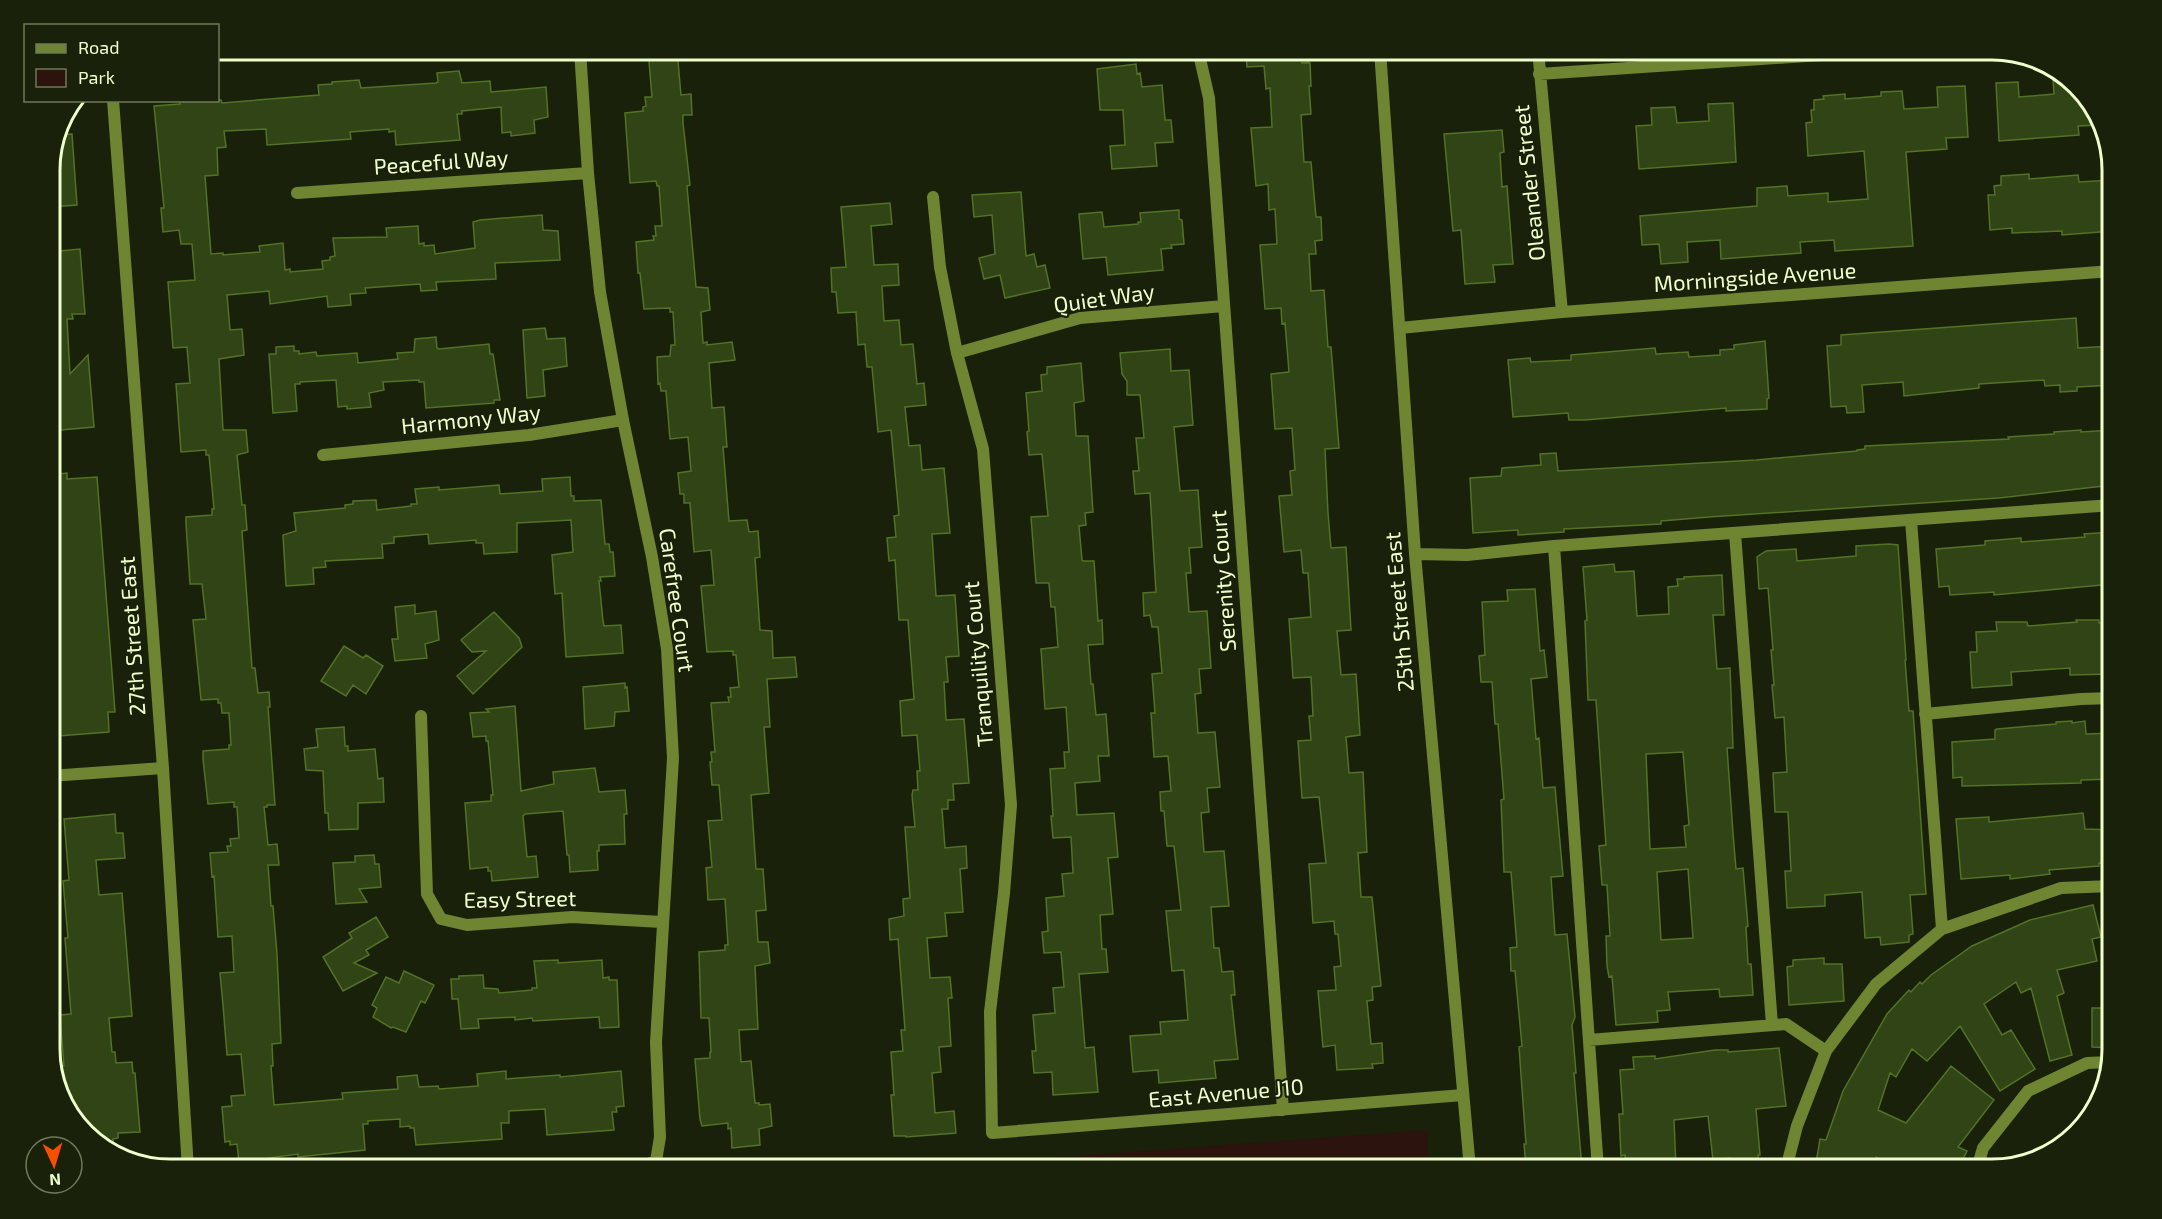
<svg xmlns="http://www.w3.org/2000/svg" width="2162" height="1219" font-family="'Exo 2',sans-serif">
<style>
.green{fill:#2c130e}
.building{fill:#304415;stroke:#527225;stroke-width:1.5;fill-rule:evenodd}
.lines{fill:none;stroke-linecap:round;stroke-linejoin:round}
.street{stroke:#6f8532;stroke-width:12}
.labels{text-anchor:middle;stroke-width:4.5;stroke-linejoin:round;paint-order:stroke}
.street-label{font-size:22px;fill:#eeffcb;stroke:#19210b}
.rim{fill:none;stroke:#eeffcb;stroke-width:3}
</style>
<rect width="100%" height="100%" fill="#19210b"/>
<path class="green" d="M1427 1130 1429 1169H902Z"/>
<path class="building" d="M648 50H677L681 95 691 94 692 115H683V123L690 185 687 186 696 287 708 288 710 310 701 312 703 343 707 342V345L732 342 735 360 709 363 712 408 724 407 727 447H723L729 521 747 520 749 532 758 531 760 557 755 558 760 630 772 631 773 658 795 657 797 677 767 679 770 727H764L769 793 751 795 756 869H763L766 910 756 911 758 942H768L770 963 755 966 758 1029 739 1030 741 1062 751 1061 755 1103H759V1105L770 1104 772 1126 759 1129 760 1145 732 1148 731 1128 728 1129V1123L702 1126 700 1119 695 1059 710 1058V1052H711L709 1018H701L699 952 725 950V945H728L725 899 708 900 706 868 712 867 708 821 722 820 719 785H712L710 762H712L711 752H715L711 703 729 702 728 697H731L730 688 739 687 736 655H733V651L707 652 701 586 714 585 711 550 694 552 690 503H684V494H680L678 473 691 471 688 437 670 439 666 391H661L660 383 658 384 657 357 670 356 671 345H675L673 312H670V308L644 309 640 273H638L636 242 654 240 653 236H656L655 226H662L659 186H657L656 181 630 183 625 113 643 111V107L646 106 645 97H652Z
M1246 50H1309V62L1301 63H1310L1311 86H1309L1311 114 1301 115 1304 162H1311L1316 217H1321L1322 240 1315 241 1316 254H1309L1311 291 1324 290 1328 347H1331L1339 448 1325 449 1328 513 1331 548 1346 547 1351 630 1337 631 1341 675 1356 674 1360 735 1346 737 1349 773 1363 772 1367 852 1358 853 1361 897H1372L1381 986 1372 987 1373 1000 1367 1001 1371 1044 1382 1043 1383 1063 1372 1064 1373 1068 1337 1070 1335 1045 1323 1047 1318 991 1336 990 1334 967 1341 966 1338 934H1335L1334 921 1313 923 1309 864 1326 863 1319 797 1302 798 1298 741 1311 740 1309 716H1313L1311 677 1293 678 1289 619 1311 617 1308 573H1303L1301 550 1284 552 1279 496 1292 495 1290 471 1295 470 1292 428 1275 429 1271 374 1289 372 1285 323 1282 324 1281 308 1265 309 1260 245 1277 244 1275 209 1269 210 1268 184 1256 186 1251 128 1272 127 1270 88 1266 89 1264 66 1247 67Z
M1136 64 1137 74 1140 73 1142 87 1162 85 1165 120H1171L1173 142 1155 143 1157 166 1112 169 1110 146 1125 145 1123 110H1100L1097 69Z
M459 71 462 83 490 81 491 92 546 87 548 117 534 120 535 133 511 136V132L502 133 501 107 462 111V114H457L460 140 396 145 395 131 389 132V129L350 132 351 139 267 145 266 129 224 131 226 147 217 148 218 175 205 176 211 254 223 253V255L260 252 259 246 283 243 285 270 290 269V272L323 269 322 261 330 260V257L335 256 333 238 387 237 386 228 418 226 419 244 424 243V246L434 245 435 254 475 248 473 222 480 220 542 215 543 230 558 231 560 260 495 263 496 279 436 282 437 290 421 291 420 284 365 288 366 293 350 294 351 305 328 307 327 296 270 304 269 291 227 295 230 330 242 329 244 355 219 359 223 430H246L248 452 237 455 242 505H245L247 530 242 531 252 668H255L258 693 269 692 270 707H268L275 805H267V807H264L268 845 277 844 279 865H268L271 906H273L277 954 281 1043 272 1044 273 1066H271L274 1105 343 1099 342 1093 398 1089 397 1077 417 1075 419 1087 438 1086 439 1089 478 1086 477 1074 506 1071V1079L560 1075V1077L621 1071 624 1106 616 1107 617 1112H612L614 1130 547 1135 545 1109 509 1111V1123H501L502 1139 416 1145 414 1128H410V1126L400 1127V1119L368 1121V1124H363L365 1150 298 1157V1154L239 1162 237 1144 230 1145V1141L225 1142 222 1107 232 1106 231 1096 245 1095 241 1054 227 1055 223 1005 220 973 234 972 232 936 218 937 214 876 212 877 210 853 228 852 227 846H231L230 839 239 838 237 807H234V802L208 804 203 759V751L229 749V745H231L229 713H222L221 703H218V699L201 700 193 620 206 619 202 584H190L186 524V517L212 515V509H214L209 455H206V450L181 452 176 384 190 383 187 347 173 348 168 282 195 280 192 244H181L179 230 163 232 161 208H164L154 106 180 104 179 100H221L222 103 319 95 318 85 332 84V82L359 80 361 88 436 83 438 82 437 73Z
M2065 78 2092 103 2100 125 2078 126 2079 135 1999 141 1996 83 2018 82 2019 97 2054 94 2053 79Z
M1965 86 1968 137 1946 138 1947 149 1906 152 1913 246 1835 251 1834 240 1800 242 1801 253 1721 259 1720 240 1687 242 1688 262 1661 264 1659 244 1642 245 1640 216 1757 206V188L1787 186 1788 196 1828 193V202L1868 199 1864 151 1808 156 1806 123 1812 122 1811 110H1814V100L1824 99 1823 96 1845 94V99L1881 96V92L1902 91 1904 109 1938 107 1937 87Z
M1733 103 1736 162 1639 169 1636 126 1652 125 1651 108 1675 107 1677 123 1709 121 1708 104Z
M1502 130 1504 152 1500 153 1502 187 1507 186 1513 264 1493 265 1495 282 1465 284 1461 230 1453 231 1444 134Z
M72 134 77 205 50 207V162L56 135Z
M2029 174V179L2078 175 2079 182 2112 180V231L2062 235V231L2012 233V228L1990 230 1988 195H1995L1994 186 2001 185V176Z
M1021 192 1026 256 1034 254 1037 267 1045 265 1050 288 1005 298 1000 275 984 279 979 258 995 254 992 215 974 217 972 195Z
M890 203 892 224 871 226 874 265 898 264 899 285 882 286 884 321 899 320 901 345 913 344 917 384 924 383 926 405 905 407 909 446 920 445 922 470 944 468 950 533 932 534 936 596 955 595 959 656 946 657 948 682H944L946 720 964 719 969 783 953 784 954 800H948V809H942L945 848 966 846 967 868 960 869 963 912 945 913 947 936 927 938 930 978 950 977 952 998H948L951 1046 939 1047 941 1072 932 1073 935 1113 954 1111 956 1133 906 1137V1136H894L891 1095H894L891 1052 903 1051 901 1030H905L898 939 890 940 889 919 904 916 903 899 910 898 905 827H915L912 795 913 790H918L917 771H920L917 735 902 736 900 701 914 699 908 620H899L895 560 889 561 887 538 896 537 894 516 899 515 891 430 878 432 872 367H867L865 344 858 345 856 312 838 313 836 292H832L831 268 846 267 841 207Z
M1179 210V219L1182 220 1184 244 1171 245 1172 248 1161 249 1163 270 1108 275 1106 257 1083 259 1079 214 1102 212 1104 227 1138 224V222H1141L1140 213Z
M80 249 85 314H72L73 319H67L70 374 88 355 94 427 50 431V252Z
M2076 318 2078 348 2112 346V385L2077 387V391L2060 392V385L2045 386 2044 380 1979 384V388L1904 396 1903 382 1862 385 1864 412 1847 413 1846 406 1831 407 1827 346 1841 345V335Z
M545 328 547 339 565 338 567 366 543 370 545 396 527 398 523 330Z
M436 337 437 348 439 349 489 344 490 354H493L500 400H494V403L426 408 424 382H419V380L383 382 384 390 369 393 371 407 347 409V406L338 407 336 380 300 382V384H295L297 411 273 413 269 354H276V347L294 346V351H299V354L316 352 317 356 357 353 358 363 398 359 397 353 414 352 415 339Z
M1765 341 1769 398 1767 399V409L1726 411V408L1585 420H1569L1568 413 1513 417 1508 360 1530 358 1531 362 1571 360V355L1655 348 1656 354 1688 352 1689 357 1720 355V350L1734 349V345Z
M1170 349 1171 371 1189 370 1193 425 1174 427 1180 491 1198 490 1202 547 1189 548 1191 573H1186L1189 612 1207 611 1211 668 1199 669 1201 693 1195 694 1198 733 1215 732 1220 787 1207 788 1209 812 1201 813 1204 852 1224 851 1229 906 1211 907 1214 948H1219L1222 972 1233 971 1235 995H1231L1238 1059 1214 1061 1216 1078 1159 1083 1158 1070 1133 1072 1130 1036 1161 1034 1160 1022 1188 1020 1184 970 1172 971 1166 911 1181 910 1174 846H1167L1164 811H1161L1160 792 1171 791 1168 756 1154 757 1151 713H1155L1152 674 1162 673 1158 627H1152L1150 615 1144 616 1143 593 1156 592 1150 493 1135 494 1133 471H1139L1136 438H1144L1140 395H1127V381L1122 374 1120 353Z
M1081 363 1084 401 1074 403 1076 436H1088L1093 512 1085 513 1086 525 1079 526 1082 560 1083 561H1094L1098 621 1102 620 1103 644 1088 645 1091 684H1093L1096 715 1106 714 1109 756H1098L1100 781 1075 783 1077 815 1114 813 1118 857 1108 858 1113 914 1100 915 1102 949H1106L1108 972 1079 974 1085 1048 1094 1047 1098 1092 1053 1095 1052 1072 1034 1073 1032 1051H1036L1033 1015 1055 1013 1053 988 1064 987 1061 952 1044 953 1042 932 1048 931 1046 898 1064 896 1062 874 1073 873 1071 837 1053 838 1051 816H1053L1050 769 1065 768 1064 752H1069L1066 707 1045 709 1041 649 1058 647 1055 607H1051L1049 583H1036L1031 517 1048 516 1042 454 1029 455 1027 432 1029 431 1026 393 1042 391 1041 375 1047 374V367Z
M2081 430V432L2112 430V485L1999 498 1709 517 1661 521V524L1564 529V532L1518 535V530L1473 533 1470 478 1501 476 1502 468 1541 465 1540 454 1556 453 1558 471 1756 460 1857 451V450L1865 449V446L2009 439 2008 437 2054 434V432Z
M67 473V479L97 477 115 712H108L109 732 58 736 50 649V475Z
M570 477 571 496H574V501L601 500 605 544H609L610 552H613L615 576 600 577 601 581H599L603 621 604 626 621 625 623 653 566 657 562 593 555 594 552 555 573 552 571 520 517 523V552L484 554 483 543H476V540L429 544 428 534 394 537V543L382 544 383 558 325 561 326 567 313 568 314 584 286 586 283 535 296 531 294 513 345 508V505L353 504V501L376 500 377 510 411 506V504H417L415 489 439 487V490L499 485 500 494 543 491 542 479Z
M2112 532V584L1994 595V592L1950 595 1949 586 1939 587 1936 549 1985 545V541L2021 538V542L2085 537 2084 534Z
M1889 544 1898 545 1906 660H1905L1909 711H1913L1926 894 1910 895 1913 934 1909 935V942L1881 945 1880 937 1865 938 1862 892 1825 895V906L1787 908 1785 871H1791L1788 812H1775L1773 773 1787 772 1784 717 1775 718 1772 685H1774L1771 650H1773L1768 588 1759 589 1757 557 1766 551 1796 549 1797 561 1856 556V546Z
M1614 564 1615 572 1634 571 1637 616 1669 614 1668 587 1678 586 1677 579H1684V577L1722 575 1724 615H1713L1717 669 1730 668 1733 748H1727L1733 833 1736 869 1743 868 1748 926 1746 927 1748 964H1751L1753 995 1720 997 1719 989 1668 992 1670 1010 1657 1011 1658 1022 1616 1025 1612 976 1609 977 1607 966 1606 936H1610L1607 885H1602L1599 846 1606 845 1596 700H1588L1585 621 1587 620 1583 567ZM1683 752 1689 825 1684 826 1686 847 1650 849 1646 754ZM1688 869 1693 938 1661 940 1657 872Z
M1535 589 1540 651 1544 650 1547 677 1531 679 1536 739 1539 738 1543 788 1555 787 1563 876 1551 877 1555 935 1567 934 1575 1017 1572 1025 1576 1073H1574L1582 1169H1549V1165L1526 1167 1524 1144H1526L1519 1047 1522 1046 1515 971H1511L1510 948 1517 947 1511 872H1504L1501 800 1504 799 1498 724H1495L1492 682H1481L1479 656 1485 655 1482 602 1508 601 1507 590Z
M415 605V614L436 611 439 640 425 644 427 658 395 661 392 639H398L395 607Z
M494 612 519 638 522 647 473 694 457 676 486 651 472 652 461 640Z
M2076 620H2099V623H2109L2111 674 2070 675V668L2011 672 2012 685 1972 688 1970 652H1977L1976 632 1997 631 1996 622H2027L2028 626 2077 622Z
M344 646 363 658 366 655 383 666 366 694 353 685 346 696 321 681Z
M625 683V688L627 687 629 711 615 712 614 726 585 729 583 687Z
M515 706 521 791 554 784 553 772 595 768 599 792 625 790 627 814H624L625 844 599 845V851H597L598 870 570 872 569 855H567L563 811 525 814 523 816 527 857 536 856 538 877 492 881 491 871H488V867L470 869 465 803 491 801V795H493L488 741H486V736L473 737 470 713 489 712 486 709Z
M2072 721V723L2085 721 2086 734 2112 733V779L2081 780V783L1962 786V777L1953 778 1952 742 1995 739V730L1997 729 2056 724V722Z
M344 727 345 746H348V751L375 749 378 779 383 778 384 802 358 803V829L329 830 328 813H325L323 771 306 770 304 749 318 747 316 729Z
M2083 813 2085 829 2112 830V864L2099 863V866L2049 870 2050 874 2010 879V875L1961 879 1956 819 1989 817V822Z
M115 814 116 833H123L125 858 96 860 99 895 122 893 132 1016 109 1018 112 1052H115L116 1063 132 1062 133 1073H135L140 1132 118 1133V1138L113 1139 114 1155 110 1154 70 1116 53 1066H64L60 1015 71 1014 65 938H68L63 881 69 880 64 819Z
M374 855 375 864H379L381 887 359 889 367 902 336 904 333 863 355 862V856Z
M2093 905 2101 937 2092 939 2097 961 2057 970 2064 993 2057 996 2072 1055 2050 1061 2031 988 2021 993 2016 982 1984 1004 2002 1035 2011 1030 2035 1069 2000 1091 1960 1026 1927 1061 1912 1049 1896 1077 1890 1073 1878 1110 1906 1123 1951 1066 1994 1100 1958 1147 1967 1151 1958 1169H1904L1876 1157 1874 1169H1815L1820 1139 1826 1140 1843 1091 1887 1014 1909 990 1911 992 1920 982 1922 984 1931 975 1972 946 2030 920Z
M376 917 388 937 366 950 369 955 354 963 377 973 343 991 323 957 352 938 349 933Z
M1824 958V964H1842L1844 1001 1789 1005 1787 967 1793 966V960Z
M558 960V963L602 960 603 978 609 977V980H617L619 1027 600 1028 599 1017 533 1021 532 1018 515 1020V1017L478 1019 479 1028 461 1029 458 999H452L451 979H459V976L483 975 484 988 498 989 499 993 532 990V988H537L534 961Z
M404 971 434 985 425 1003 421 1001 406 1032 393 1027 391 1028 373 1017 377 1008 372 1005 386 977 399 983Z
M2092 1008H2112V1048L2092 1047Z
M1779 1048 1786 1106 1756 1109 1760 1155H1758L1759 1164 1730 1167V1158L1713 1160 1708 1116 1674 1120 1676 1169H1626L1625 1155 1621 1156 1619 1114H1623L1620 1070 1634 1069 1633 1057 1655 1056V1059L1715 1050H1728V1052Z"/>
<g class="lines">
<path class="street" d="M580 50 588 173 600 292 623 420 652 557 667 649 673 758 656 1042 660 1137 656 1161 636 1169
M1198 50 1209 98 1283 1110
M1380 50 1415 554 1470 1169
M1538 50 1562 312
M1539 74 1895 50
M113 100 163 768 188 1169
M297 193 588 173
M933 197 940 267 957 353 983 449 1011 805 1004 893 990 1012 992 1133 1463 1095
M1400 328 1562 312 2112 271
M957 353 1080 318 1224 306
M323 455 529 435 623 420
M1911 520 1942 929
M1735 533 1772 1025
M1554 546 1598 1169
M1415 554 1467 555 1554 546 2112 505
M1925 714 2081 699 2112 698
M421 716 427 894 441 919 467 925 572 917 662 922
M50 776 163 768
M1589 1040 1786 1024 1826 1051
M1786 1169 1797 1126 1826 1051 1876 984 1942 929 2061 888 2112 886
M1977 1169 1983 1148 2028 1091 2087 1063 2109 1062"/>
</g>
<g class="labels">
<g class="street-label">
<text transform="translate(441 162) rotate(-4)" y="8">Peaceful Way</text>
<text transform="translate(1529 183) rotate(-96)" y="8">Oleander Street</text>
<text transform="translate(1755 277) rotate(-4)" y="8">Morningside Avenue</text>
<text transform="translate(1104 298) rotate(-8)" y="8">Quiet Way</text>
<text transform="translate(471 419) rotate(-6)" y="8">Harmony Way</text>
<text transform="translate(1223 581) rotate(-94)" y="8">Serenity Court</text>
<text transform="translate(677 600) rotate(82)" y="8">Carefree Court</text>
<text transform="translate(1399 612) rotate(-95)" y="8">25th Street East</text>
<text transform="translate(132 636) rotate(-94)" y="8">27th Street East</text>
<text transform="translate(978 664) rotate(-95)" y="8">Tranquility Court</text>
<text transform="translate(520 899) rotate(-1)" y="8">Easy Street</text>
<text transform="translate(1226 1093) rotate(-5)" y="8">East Avenue J10</text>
</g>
</g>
<path d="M0 0H2162V1219H0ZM170 60H1992A110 110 0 0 1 2102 170V1049A110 110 0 0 1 1992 1159H170A110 110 0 0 1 60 1049V170A110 110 0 0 1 170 60Z" fill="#19210b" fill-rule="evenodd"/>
<path class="rim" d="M170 60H1992A110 110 0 0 1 2102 170V1049A110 110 0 0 1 1992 1159H170A110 110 0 0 1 60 1049V170A110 110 0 0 1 170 60Z"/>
<rect x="24" y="24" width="195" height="78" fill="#19210b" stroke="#6e7a58" stroke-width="1.5"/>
<rect x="36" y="44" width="30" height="9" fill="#6f8532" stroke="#6e7a58" stroke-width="1.5"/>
<text x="78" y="54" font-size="18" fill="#eeffcb">Road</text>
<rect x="36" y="69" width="30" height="18" fill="#2c130e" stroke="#6e7a58" stroke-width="1.5"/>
<text x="78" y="84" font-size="18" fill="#eeffcb">Park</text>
<g transform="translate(54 1165) rotate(176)"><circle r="28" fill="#19210b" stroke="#6e7a58" stroke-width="1.5"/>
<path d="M0-4.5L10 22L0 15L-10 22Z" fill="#f64f00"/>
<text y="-9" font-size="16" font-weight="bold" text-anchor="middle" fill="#eeffcb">N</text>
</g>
</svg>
